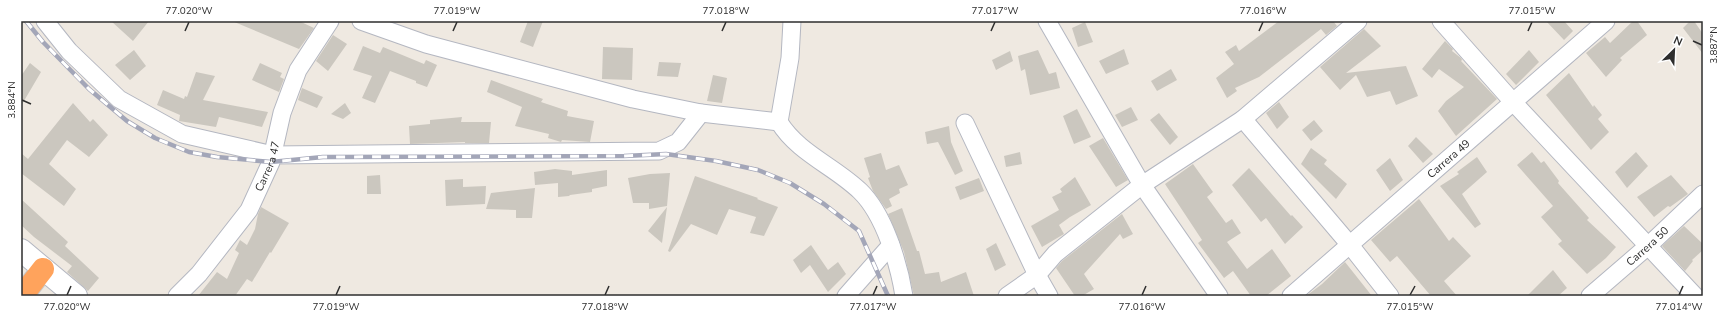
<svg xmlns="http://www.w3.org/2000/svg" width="1724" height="317" font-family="'Nunito Sans',sans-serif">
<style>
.building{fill:#cbc7bf}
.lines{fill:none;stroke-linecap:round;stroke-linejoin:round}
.street-casing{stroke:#b4b7c1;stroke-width:19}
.secondary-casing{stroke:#b4b7c1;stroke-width:24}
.highway-casing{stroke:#c9c9c9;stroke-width:24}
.street{stroke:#fff;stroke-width:17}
.secondary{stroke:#fff;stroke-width:22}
.highway{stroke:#ffa35c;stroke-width:22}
.rail-casing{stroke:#a3a6b8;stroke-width:4.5}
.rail{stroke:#fff;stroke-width:3;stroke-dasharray:9;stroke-linecap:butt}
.ticks{fill:none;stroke:#2e2e2e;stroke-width:1.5}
.labels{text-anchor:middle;stroke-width:4;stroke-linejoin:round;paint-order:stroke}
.street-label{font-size:11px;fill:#2e2e2e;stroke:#fff}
.neatline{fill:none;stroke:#2e2e2e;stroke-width:1.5}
.ticks-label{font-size:10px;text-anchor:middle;fill:#2e2e2e}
</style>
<rect width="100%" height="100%" fill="#efe9e1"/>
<path class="building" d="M111 21H149L133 41Z
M232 21H299L314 28 299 49Z
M528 21H543L533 47 520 42Z
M1279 21H1333L1337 26 1326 35 1321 29 1259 77 1235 88 1237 91 1227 98 1216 78 1234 64 1225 52 1236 45 1239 51Z
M1546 21H1564L1573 31 1564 40Z
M1633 21H1637L1647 35 1620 58 1622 60 1606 77 1586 53 1605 37 1610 43Z
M1690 21H1694L1703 34V54L1683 28Z
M1085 22 1093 42 1078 47 1072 28Z
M1364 29 1381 46 1346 73 1406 66 1418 96 1396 105 1390 91 1367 97 1356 75 1340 90 1320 67Z
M333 35 347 44 328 71 316 61Z
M1445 41 1453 49 1452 51 1461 58 1462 60 1461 61 1497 99 1456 136 1438 111 1446 101 1464 87 1439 69 1432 78 1422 69Z
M363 46 380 53 383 47 424 64 426 60 437 65 427 87 416 83V81L390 71 375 103 362 98 372 76 353 70Z
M603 47 633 48 632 80 602 79Z
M1124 49 1129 64 1106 74 1099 61Z
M134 50 146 66 130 80 115 65Z
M1038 50 1049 74 1056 72 1060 88 1030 95 1025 69 1021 71 1018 56Z
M1529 50 1539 62 1516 85 1506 74Z
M1010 51 1013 61 996 70 992 60Z
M659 62 681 63 678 77 657 76Z
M30 63 41 72 21 106V76Z
M260 63 282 73 280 77 284 79 279 92 252 80Z
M1171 69 1177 80 1157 91 1151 81Z
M196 72 215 76 203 100 268 112 262 127 219 117 216 127 179 121 180 115 157 105 163 90 184 99 185 96 187 97Z
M1569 73 1593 107 1594 105 1602 115 1598 119 1609 132 1591 150 1546 95Z
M713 75 727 78 722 103 707 101Z
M491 80 543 99 541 102 568 111 567 116 594 121 590 142 562 140 561 142 548 138 549 134 515 126 522 107 487 92Z
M302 88 323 97 317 108 298 100Z
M1279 102 1289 117 1277 129 1266 113Z
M73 103 90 122 93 119 108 135 89 157 67 140 49 164 76 189 64 206 21 173V153L28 159Z
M345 103 351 113 343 119 331 114Z
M1131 107 1138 120 1122 127 1115 115Z
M1077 109 1091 137 1074 144 1063 116Z
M1159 113 1178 137 1170 145 1150 120Z
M462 117 461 122H491L489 143H465V142L410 144 409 126 430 124V120Z
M1314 120 1323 131 1311 141 1302 130Z
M949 126 951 142 963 171 955 175 938 142 927 144 925 132Z
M1416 137 1433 154 1423 163 1408 146Z
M1103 138 1128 180 1116 187 1089 146Z
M1311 148 1327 160 1324 164 1347 184 1336 199 1301 164Z
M1020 152 1022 164 1006 167 1004 156Z
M1532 152 1541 163 1544 161 1559 181 1558 183 1589 218 1587 220 1616 247 1606 258 1587 274 1558 244 1562 241 1541 217 1553 206 1517 165Z
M1636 152 1648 166 1627 188 1615 172Z
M881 153 886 170 899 165 908 185 899 189 900 193 889 199 892 206 886 209 873 191 868 178 870 177 864 158Z
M1477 157 1487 172 1462 194 1481 224 1475 228 1440 186 1459 174 1457 172Z
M1390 158 1403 180 1390 191 1376 170Z
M1193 164 1213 192 1207 197 1226 223 1232 219 1241 233 1227 242 1247 269 1272 249 1291 276 1266 296H1251L1233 271 1224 278 1198 243 1202 240 1165 184Z
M1249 168 1291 216 1292 215 1303 227 1285 244 1266 218 1261 222 1232 185Z
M555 169 572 171V175L607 170V186L592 189V192L570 195 569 196 558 197V183L535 185 534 172Z
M670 173 667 206 649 209V203H633L628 178 650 174Z
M380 175 381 194H367V176Z
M1671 175 1688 194 1670 207 1668 206 1654 217 1637 197Z
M695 176 758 198 757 199 778 207 764 236 750 233 756 217 729 209 717 235 691 224 670 252 668 251Z
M1075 177 1091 205 1070 217 1059 225 1064 234 1042 247 1031 226 1059 210 1052 197 1062 192 1060 189Z
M979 178 984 191 960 200 955 187Z
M463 179V187L486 186 485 204 446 206 445 180Z
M535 188 532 218H516V210L486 209 491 193Z
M21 199 68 242 65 246 99 278 88 291 67 272 72 266 34 237 21 225Z
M1419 199 1449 241 1453 237 1471 256 1444 281 1457 296H1431L1397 256 1390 262 1371 240Z
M261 207 289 223 271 253 270 252 252 282 247 279 235 296H198L217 272 227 279 239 253 235 250 240 240 247 245 255 229 258 214Z
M667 207 662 243 648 231Z
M902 208 917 251H919L925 274 939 272 941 282 966 272 974 296H914L904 252 888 214Z
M1122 214 1133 234 1123 239 1120 234 1084 274 1094 289 1082 296H1075L1056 268 1062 261Z
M1684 226 1703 244V250L1692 260 1693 261 1685 271 1662 246Z
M996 243 1006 265 995 271 986 249Z
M811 245 828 270 838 262 846 274 828 292 810 265 801 273 793 260Z
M1345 262 1372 296H1306L1322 284Z
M1553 270 1567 288 1558 296H1527Z"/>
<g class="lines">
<defs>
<g id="street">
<path d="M45 21 69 51 119 99 182 134 273 155 659 151 678 142 701 113"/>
<path d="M361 21 426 44 633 99 701 113 779 122"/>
<path d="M792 21 790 58 779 122C798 153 834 166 860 191 884 214 899 264 904 296"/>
<path d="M1047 21 1142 185 1219 296"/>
<path d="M1441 21 1513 102 1695 296"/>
<path d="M1243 119 1350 245 1390 296"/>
<path d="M965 123 1037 275 1049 296"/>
<path id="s1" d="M177 296 199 274 249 210 271 162 282 113 298 70 330 21"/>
<path d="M846 296 891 245"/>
<path d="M1007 296 1037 275 1055 254 1142 185 1243 119 1358 21"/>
<path id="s2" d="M1291 296 1606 21"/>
<path id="s3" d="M1590 296 1648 246 1703 194"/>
</g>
<path id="secondary" d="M21 250 76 296"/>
<path id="highway" d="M21 289 29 287 43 269"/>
</defs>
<use href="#street" class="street-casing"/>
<use href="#secondary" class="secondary-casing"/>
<use href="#highway" class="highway-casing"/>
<use href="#street" class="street"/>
<use href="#secondary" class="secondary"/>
<use href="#highway" class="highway"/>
<defs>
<path id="rail" d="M26 21 43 42 89 89 127 121 155 138 189 152 217 157 271 162 323 157 624 156 666 154 716 161 758 170 790 183 824 204 859 231 888 296"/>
</defs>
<use href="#rail" class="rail-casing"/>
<use href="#rail" class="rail"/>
</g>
<path class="ticks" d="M185 31 189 22M453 31 457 22M722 31 726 22M991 31 995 22M1259 31 1263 22M1528 31 1532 22M1693 41 1702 45M22 100 31 104M67 295 71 286M336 295 340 286M605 295 609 286M873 295 877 286M1142 295 1146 286M1410 295 1415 286M1679 295 1683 286"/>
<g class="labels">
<g class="street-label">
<text dy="4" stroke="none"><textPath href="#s2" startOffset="209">Carrera 49</textPath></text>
<text dy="4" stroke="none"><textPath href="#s1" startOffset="160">Carrera 47</textPath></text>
<text dy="4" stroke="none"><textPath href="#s3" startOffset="76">Carrera 50</textPath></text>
</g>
</g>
<rect width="1724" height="317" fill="none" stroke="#ffffff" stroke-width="44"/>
<g transform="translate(1674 50) rotate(24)" stroke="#ffffff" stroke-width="3" paint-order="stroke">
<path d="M0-3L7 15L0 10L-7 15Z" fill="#2e2e2e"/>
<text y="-6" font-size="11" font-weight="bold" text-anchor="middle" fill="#2e2e2e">N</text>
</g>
<rect x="22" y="22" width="1680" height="273" class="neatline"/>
<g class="ticks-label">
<text x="189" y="14">77.020°W</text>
<text x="457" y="14">77.019°W</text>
<text x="726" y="14">77.018°W</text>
<text x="995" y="14">77.017°W</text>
<text x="1263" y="14">77.016°W</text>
<text x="1532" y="14">77.015°W</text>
<text transform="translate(1713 45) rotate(-90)" y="4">3.887°N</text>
<text transform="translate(11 100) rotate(-90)" y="4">3.884°N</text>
<text x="67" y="310">77.020°W</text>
<text x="336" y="310">77.019°W</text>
<text x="605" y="310">77.018°W</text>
<text x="873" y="310">77.017°W</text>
<text x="1142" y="310">77.016°W</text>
<text x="1410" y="310">77.015°W</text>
<text x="1679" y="310">77.014°W</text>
</g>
</svg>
